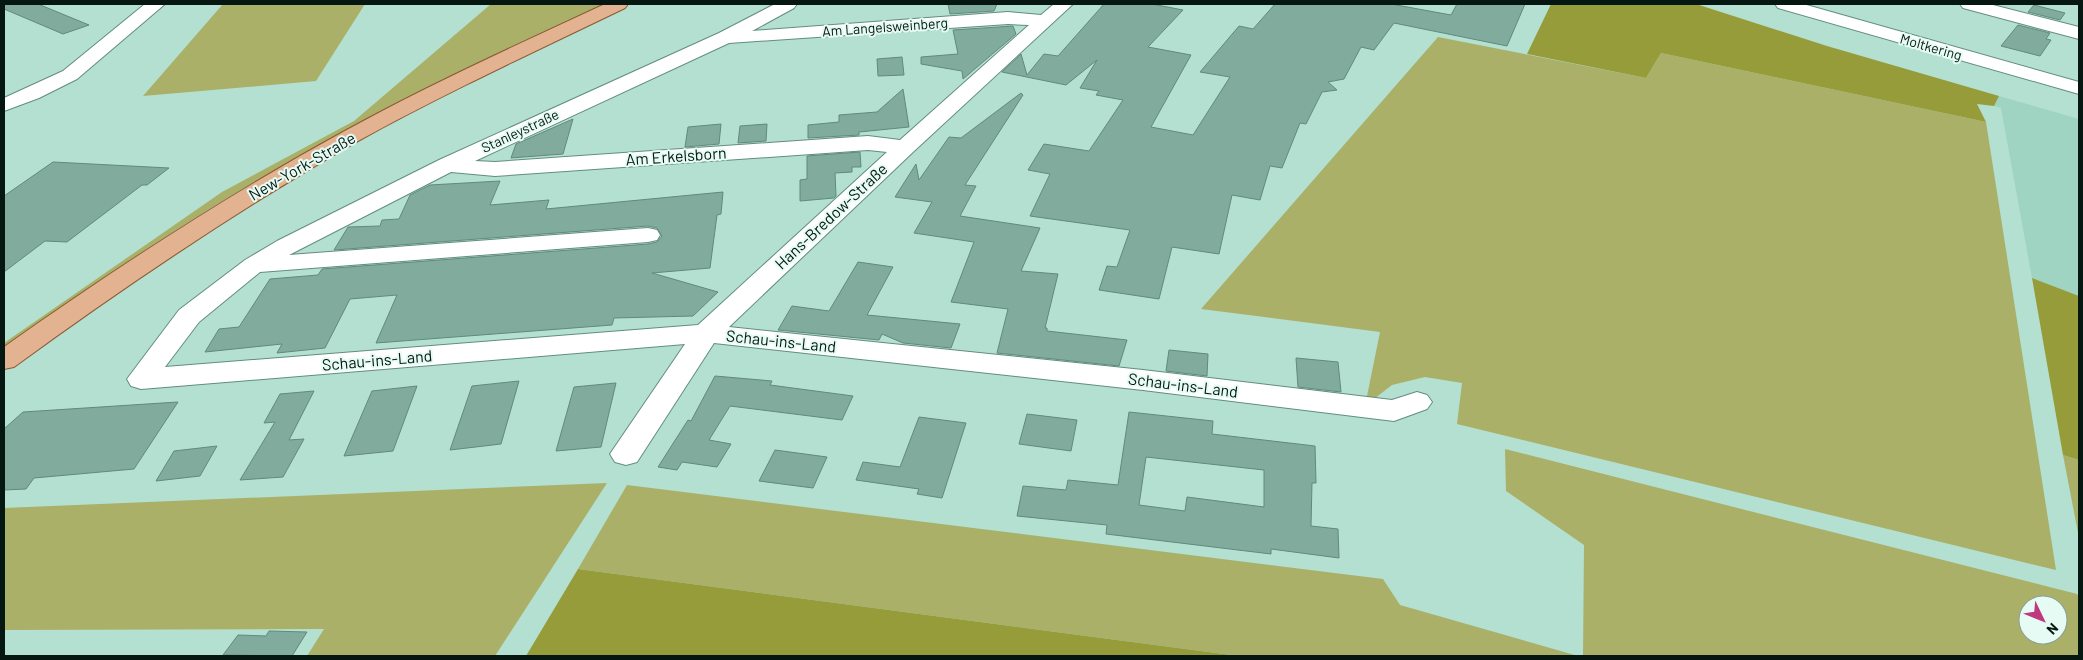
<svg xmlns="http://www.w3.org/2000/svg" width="2083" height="660" font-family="Barlow,sans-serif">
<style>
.built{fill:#9fd4c2}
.green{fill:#aab068;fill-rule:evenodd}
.forest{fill:#969c39}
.building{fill:#80ab9d;stroke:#5f8a7c;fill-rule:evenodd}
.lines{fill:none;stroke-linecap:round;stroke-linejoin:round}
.minor-casing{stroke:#628d7f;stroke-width:2}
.major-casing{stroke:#8a5a34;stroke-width:2}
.minor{fill:#fff;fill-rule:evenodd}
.major{fill:#e3b291;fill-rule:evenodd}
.labels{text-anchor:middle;stroke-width:4;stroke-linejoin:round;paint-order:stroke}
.far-street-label{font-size:14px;fill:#061712;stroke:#e5fbf3}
.street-label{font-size:16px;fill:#061712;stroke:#e5fbf3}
</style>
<rect width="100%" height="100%" fill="#b3e0d1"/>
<path class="built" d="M1999 96 2079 119V296L2032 278 2001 108 1994 106Z"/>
<path class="green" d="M223 4H365L316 81 143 96Z
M491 4H604C469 68 335 132 208 210 138 253 71 300 4 348V343L222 192 354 121Z
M1438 37 1646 78 1661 53 1986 122 2056 570 1457 424 1462 383 1425 377 1392 385 1365 406 1380 332 1201 309Z
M1505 449 2077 594 2079 597V656H1583L1584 545 1506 491ZM2028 605H2058V635H2028Z
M2063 455 2079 460V538Z
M607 483 495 656H307L324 629 4 630V508Z
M627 485 1383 579 1400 605 1578 656H1239L578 569Z"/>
<path class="forest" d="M1551 4H1696L1827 46 1999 96 1994 106 1977 104 1986 122 1661 53 1646 78 1527 54Z
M2032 278 2079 296V460L2063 455Z
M578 569 1239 656H526Z"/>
<path class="building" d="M4 4H38L89 25 63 34 4 9Z
M948 4H997L994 11 950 14Z
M1104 4H1152L1183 10 1148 47 1191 55 1151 127 1193 135 1230 77 1200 72 1239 26 1253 29 1275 4H1391L1451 15 1457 4H1525L1507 46 1394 23 1374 50 1361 47 1344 79 1328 82 1337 90 1322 92 1306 124 1300 123 1282 168 1270 166 1260 200 1232 195 1219 254 1172 247 1159 299 1099 290 1107 266 1117 267 1130 230 1030 216 1050 174 1028 170 1044 144 1089 151 1123 100 1096 95 1099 91 1080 88 1097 60 1066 85 1002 72 1021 54 1027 75 1044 54 1058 56Z
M2034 5 2065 13 2060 20 2028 12Z
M2018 25 2050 33 2046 39 2051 40 2040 56 2001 46Z
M1013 26 1016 34 963 79 962 71 921 64V57L958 54 953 30Z
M902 57 904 75 878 76 877 59Z
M903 89 909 127 859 132V135L808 138V125L839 122V115L877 112Z
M1021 93 1023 95 965 185 976 186 960 216 1040 228 1021 271 1058 274 1045 328H1047V331L1127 340 1119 366 997 353 1008 309 951 302 974 242 914 233 932 202 895 197 916 164 919 180 949 137 961 138Z
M573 119 563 154 511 158 516 144Z
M721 124 719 144 685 147 688 127Z
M767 124 766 141 738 143 740 126Z
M860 152 861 167H852V172L835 173 836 196 834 198 800 201V180L807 179V156Z
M53 162 169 168 147 185H142L67 242 45 241 4 272V196Z
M500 181 490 205 549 200 546 209 723 192 721 214 717 215 710 268 652 273 718 292 693 316 614 318 612 325 376 343 397 295 350 299 325 348 277 353 282 344 205 352 219 329 239 327 270 279 318 275 322 269 648 244 657 242 662 236 657 228 648 226 334 250 348 227 380 226 382 220 399 219 410 195 430 185Z
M858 262 893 267 867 315 960 324 951 348 903 343 882 334 879 340 778 330 792 306 829 311Z
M1169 350 1208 354 1207 376 1166 371Z
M1296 358 1338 362 1341 392 1298 387Z
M715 376 772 381 770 385 853 396 842 420 730 406 709 440 731 444 717 467 682 462 677 470 658 467 688 420 691 421Z
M519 381 501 444 450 450 472 386Z
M616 383 601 447 556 451 574 387Z
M417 386 393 451 344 456 372 391Z
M314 391 289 440 304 439 283 477 240 480 275 422 264 423 280 394Z
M178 402 134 469 34 478 26 489 4 490V429L23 412Z
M1129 412 1213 421 1212 434 1315 446 1316 483H1312L1311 526 1338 529 1339 558 1271 549V554L1106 534 1107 525 1017 516 1023 486 1066 490 1068 480 1118 485ZM1146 457 1264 470V507L1187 497 1185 511 1139 505Z
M1027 414 1077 420 1071 451 1019 444Z
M919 417 966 423 942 498 917 494 919 489 856 480 863 462 900 467Z
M217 446 200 476 156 481 174 451Z
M775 450 827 457 813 488 759 481Z
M269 631 307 632 292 656 223 655 238 635 266 636Z"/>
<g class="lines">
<defs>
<path id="minor" d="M145 4H165L77 79 39 98 4 111V98L63 71Z
M775 4H797L794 8 752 31 1008 12 1041 15 1054 4H1073L913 152 729 327 1143 370 1392 400 1417 392 1427 395 1432 402 1427 409 1394 421 1143 390 714 343 637 462 626 465 615 462 610 454 685 344 141 389 131 386 127 379 179 310 245 260 277 241 439 160 719 33ZM1008 24 1029 25 900 140 868 136 495 162 475 161 729 43ZM868 150 887 152 698 325 165 367 199 322 260 272 648 242 657 240 660 235 657 230 648 228 289 255 451 172 495 176Z
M1775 4H1803L2079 82V94L1778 8Z
M1960 4H1989L2079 27V39L1963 8Z"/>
<path id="major" d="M605 4H628L625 8C536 51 445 93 358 141 239 209 125 286 14 367L4 369V347C113 270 226 196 343 132 428 85 517 45 605 4Z"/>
</defs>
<use href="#minor" class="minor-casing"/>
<use href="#major" class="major-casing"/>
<use href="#minor" class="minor"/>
<use href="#major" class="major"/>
</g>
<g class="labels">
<g class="far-street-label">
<text transform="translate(885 27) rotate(-4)" y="5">Am Langelsweinberg</text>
<text transform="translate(1931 47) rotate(16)" y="5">Moltkering</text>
<text transform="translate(520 131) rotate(-25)" y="5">Stanleystraße</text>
</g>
<g class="street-label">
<text transform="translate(676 156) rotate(-4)" y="6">Am Erkelsborn</text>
<text transform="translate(302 166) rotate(-30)" y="6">New-York-Straße</text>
<text transform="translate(831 216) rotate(-43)" y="6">Hans-Bredow-Straße</text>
<text transform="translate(781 341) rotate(6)" y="6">Schau-ins-Land</text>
<text transform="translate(377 360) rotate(-5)" y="6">Schau-ins-Land</text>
<text transform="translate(1183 385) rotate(7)" y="6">Schau-ins-Land</text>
</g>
</g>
<rect width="2083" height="660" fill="none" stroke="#061712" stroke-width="10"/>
<g transform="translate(2043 620) rotate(133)"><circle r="24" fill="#e5fbf3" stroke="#8ca099"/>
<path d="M0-4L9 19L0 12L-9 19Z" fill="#be397e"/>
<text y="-8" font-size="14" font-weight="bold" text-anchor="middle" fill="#061712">N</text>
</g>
</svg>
